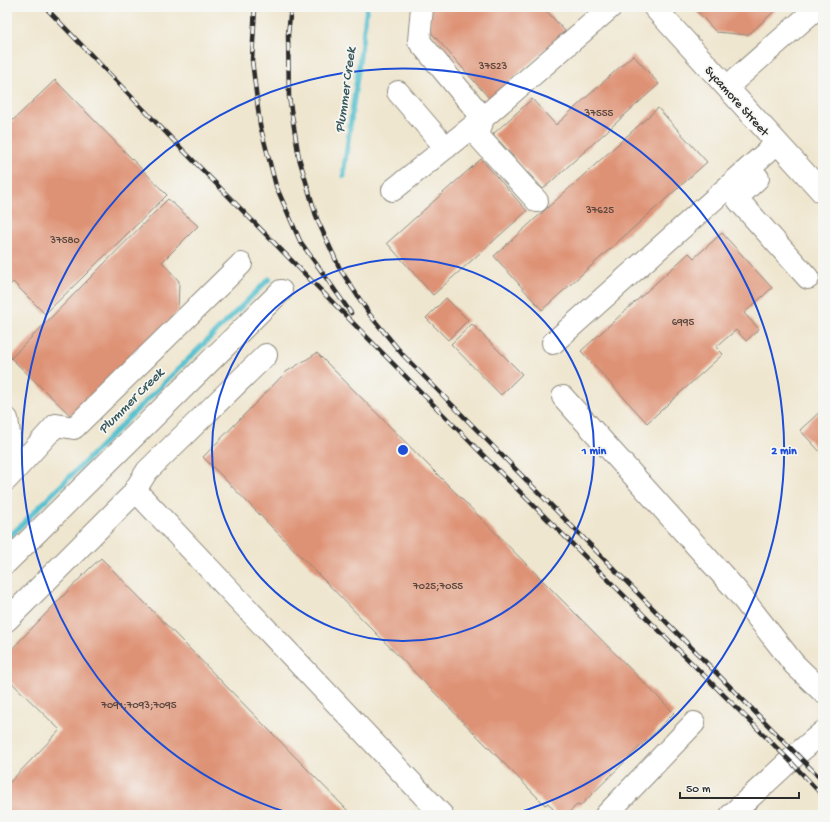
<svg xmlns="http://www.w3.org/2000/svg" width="830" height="822" font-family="'Gochi Hand',sans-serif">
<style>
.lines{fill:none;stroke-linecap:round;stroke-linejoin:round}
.stream{stroke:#55c0cf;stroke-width:5}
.building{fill:#de9275}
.minor-casing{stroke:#8d887d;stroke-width:24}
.minor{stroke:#fff;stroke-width:22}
.rail-casing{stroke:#2b2b2b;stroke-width:4.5}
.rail{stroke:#f6f6f2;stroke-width:3;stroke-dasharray:9;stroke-linecap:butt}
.ring{fill:none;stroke:#1d4ed8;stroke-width:2}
.labels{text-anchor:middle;stroke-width:3.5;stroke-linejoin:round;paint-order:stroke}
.number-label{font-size:11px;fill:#58453e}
.street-label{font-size:13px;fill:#2b2b2b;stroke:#f6f6f2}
.water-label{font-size:14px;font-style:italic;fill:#38585c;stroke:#f6f6f2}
.centre{fill:#1d4ed8;stroke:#f6f6f2;stroke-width:2}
.ring-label{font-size:12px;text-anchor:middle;font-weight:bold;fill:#1d4ed8;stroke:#f6f6f2;stroke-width:3.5;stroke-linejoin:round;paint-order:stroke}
</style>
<rect width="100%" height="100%" fill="#f6f6f2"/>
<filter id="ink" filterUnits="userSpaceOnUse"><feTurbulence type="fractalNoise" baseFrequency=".025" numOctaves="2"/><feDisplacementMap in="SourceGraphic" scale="8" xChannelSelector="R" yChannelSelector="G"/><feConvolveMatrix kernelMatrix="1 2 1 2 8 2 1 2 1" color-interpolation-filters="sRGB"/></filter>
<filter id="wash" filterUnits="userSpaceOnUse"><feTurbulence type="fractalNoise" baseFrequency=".012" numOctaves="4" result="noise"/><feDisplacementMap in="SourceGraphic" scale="16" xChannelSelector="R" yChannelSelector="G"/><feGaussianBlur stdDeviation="0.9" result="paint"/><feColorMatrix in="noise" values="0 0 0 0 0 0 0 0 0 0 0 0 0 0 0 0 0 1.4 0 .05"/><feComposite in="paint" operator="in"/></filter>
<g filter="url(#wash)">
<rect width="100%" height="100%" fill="#efe6cf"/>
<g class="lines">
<path class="stream" d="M344 176V169L367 7
M7 539 269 279"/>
</g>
<g id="blocks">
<path class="building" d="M430 7H543L565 31 490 99 429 30Z
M693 7H779L748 35 716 32Z
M633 55 659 84 543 189 493 134 532 99 556 125Z
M55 80 167 195 45 314 13 282 7 288V126Z
M658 108 707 162 542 310 494 256Z
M481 159 527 211 433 295 387 243Z
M168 199 198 226 162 262 179 281 178 312 72 417 11 358Z
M722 233 772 288 744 313 759 329 746 341 736 330 716 347 723 354 647 423 581 351 689 253 694 258Z
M446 298 468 320 448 340 426 318Z
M472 324 522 374 501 395 451 344Z
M317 353 674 713 580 806 577 805 566 815H558L548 803 545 805 203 457 286 372Z
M823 409V455L800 430Z
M101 558 352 815H7V785L60 730 7 678V654L89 569Z"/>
</g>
</g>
<g filter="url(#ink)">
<use href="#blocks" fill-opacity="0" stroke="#8d887d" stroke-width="1"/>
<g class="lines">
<defs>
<path id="minor" d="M422 7 419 41 483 118 611 7
M654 7 823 193
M727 87 818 7
M398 92 446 148
M483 118 478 136 537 201
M758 178 738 197V200L808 278
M393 190 483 118
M553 343 777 143
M563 397 736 590 794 664 823 692
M7 419 14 472
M7 479 56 425 74 428 241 264
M135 490 442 815
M7 562 281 291
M7 620 132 495 147 471 266 355
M606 815 694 723
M731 815 797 754 823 732"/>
</defs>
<use href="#minor" class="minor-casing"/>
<use href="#minor" class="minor"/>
<defs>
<path id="rail" d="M45 7 174 141 481 453 790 761 823 796
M255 7 252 60 260 125 276 186 300 241 351 313
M291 7 288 34 289 97 299 158 317 219 340 269 370 315 403 355 823 781"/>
</defs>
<use href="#rail" class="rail-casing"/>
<use href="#rail" class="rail"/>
</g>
</g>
<g class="ring">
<circle cx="403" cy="450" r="191"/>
<path d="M292 814A381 381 0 1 1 514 814"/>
</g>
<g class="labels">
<g class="number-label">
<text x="493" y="69">37523</text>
<text x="599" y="116">37555</text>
<text x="600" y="213">37625</text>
<text x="65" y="243">37580</text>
<text x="683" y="325">6995</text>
<text x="438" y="589">7025;7055</text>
<text x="139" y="708">7091;7093;7095</text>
</g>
<g class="street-label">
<text transform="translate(738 100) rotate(48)" y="5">Sycamore Street</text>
</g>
<g class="water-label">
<text transform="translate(344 90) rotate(-82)" y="5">Plummer Creek</text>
<text transform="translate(130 400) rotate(-45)" y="5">Plummer Creek</text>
</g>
</g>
<circle cx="403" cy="450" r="6" class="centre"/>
<g class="ring-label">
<text x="594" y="454">1 min</text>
<text x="784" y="454">2 min</text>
</g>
<rect width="830" height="822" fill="none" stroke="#f6f6f2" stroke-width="24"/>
<path d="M680 792v6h119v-6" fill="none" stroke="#2b2b2b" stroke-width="2"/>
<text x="686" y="792" font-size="12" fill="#2b2b2b" stroke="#f6f6f2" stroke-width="3" paint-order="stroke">50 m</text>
</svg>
